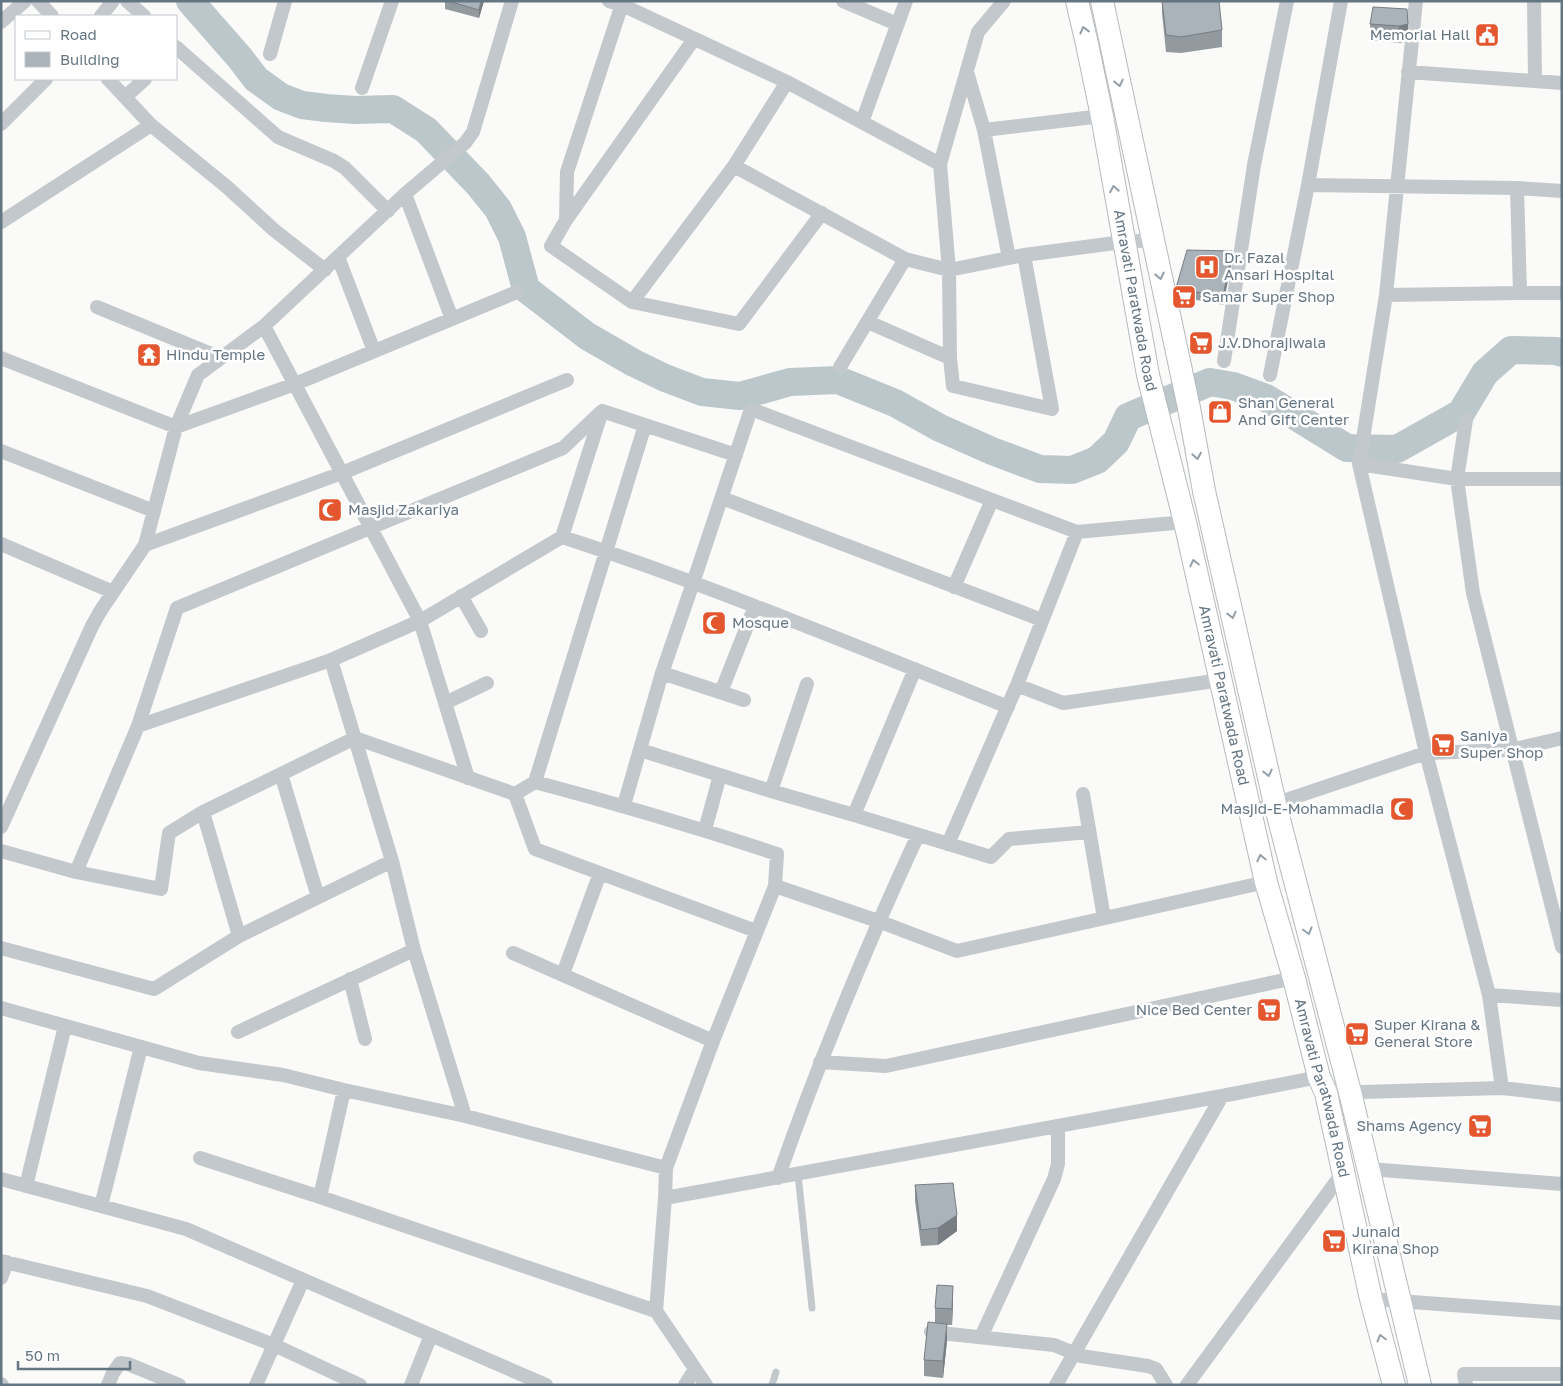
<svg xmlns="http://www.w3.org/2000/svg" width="1563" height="1386" font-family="'Golos Text',sans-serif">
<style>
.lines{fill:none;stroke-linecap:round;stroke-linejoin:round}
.river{stroke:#bbc7cb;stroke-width:28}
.primary-casing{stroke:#b5babe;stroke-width:24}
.lane{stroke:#c3c8cc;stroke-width:7}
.street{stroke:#c3c8cc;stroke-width:14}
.primary{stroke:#fff;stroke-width:22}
.wall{fill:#929a9f}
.shaded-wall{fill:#777d82}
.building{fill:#aab3b9;stroke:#777d82}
.oneway{stroke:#939fa8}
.labels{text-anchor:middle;stroke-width:5;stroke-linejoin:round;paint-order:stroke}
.poi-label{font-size:15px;fill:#657683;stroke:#fff;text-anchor:start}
.street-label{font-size:15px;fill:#657683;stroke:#fff}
</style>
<rect width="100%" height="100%" fill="#fafaf8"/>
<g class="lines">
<path class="river" d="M190 1 240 58 256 79 281 97 302 105 326 108 355 110 393 109 426 130 478 184 498 209 512 237 526 289 587 336 634 363 665 378 702 392 740 396 790 382 838 380 895 403 940 428 992 451 1040 469 1072 470 1097 460 1116 442 1128 417 1210 382 1233 386 1266 398 1347 448 1397 449 1461 413 1485 373 1511 350 1556 351 1562 353"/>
<defs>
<g id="primary">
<path id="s1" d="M1077 1 1087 44 1102 116 1148 375 1185 522 1266 882 1294 978 1319 1077 1326 1093 1371 1299 1394 1385"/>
<path d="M1102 1 1189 408 1204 491 1275 804 1350 1092 1420 1385"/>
</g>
</defs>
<use href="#primary" class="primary-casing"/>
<path class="lane" d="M798 1174 812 1308
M772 1385 776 1372"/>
<path class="street" d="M38 1 52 16
M127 1 144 16
M609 1 622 5 787 82 940 164
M843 1 897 24
M1004 1 978 32 940 164 949 270 950 358 953 386 1052 409 1024 255
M1416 1 1386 295 1359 464 1426 753 1489 995 1502 1088
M1534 1 1535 81
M101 16 113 1
M1 22 25 1
M694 39 566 220 551 246 632 302 739 324 822 213
M176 47 278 137 334 161 345 168 388 211
M270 54 285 1
M967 72 984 130 1102 116
M1408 72 1562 83
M108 79 151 125 227 187 274 230 325 270
M362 88 392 1
M125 97 145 79
M862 122 906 1
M1 124 46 79
M984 130 1009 258
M734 166 905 259 949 270 1024 255 1123 242 1152 240
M1308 185 1517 188 1562 191
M405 194 452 319
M566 220 567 172 623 1
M1 222 151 125
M338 257 374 351
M1520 293H1562
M1386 295 1520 293 1517 188
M632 302 734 166 787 82
M97 307 221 358
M868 322 950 358
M264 326 420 621 468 778
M1 358 176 427 295 384 517 292
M1224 361 1254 165 1287 1
M840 367 905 259
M1270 375 1308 185 1341 1
M602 411 736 455
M1466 420 1457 479 1473 593 1562 947
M1 451 154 511
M1359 464 1457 479H1562
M722 498 1042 620
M562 537 601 414
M1 544 113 592
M145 545 342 473 567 380
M954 587 992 500
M461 596 481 631
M331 660 392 861 414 950 465 1116
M662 673 744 700
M1017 685 1063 703 1221 680
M721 692 755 606
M445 703 487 683
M138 726 331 660 420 621 562 537C640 562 717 591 793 621 865 649 936 678 1008 707
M640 750 771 791 854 815 991 857 1009 839 1089 832
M281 774 318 897
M535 782 645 425
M771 791 807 684
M515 794 535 782C618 804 696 827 777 854L775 886
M1083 794 1104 918
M624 805 662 673 693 583 751 409 1077 532 1185 522
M203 812 239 936
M1250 812 1426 753 1511 750 1562 738
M854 815 915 669
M1 827 92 626 101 610 145 545 176 427 198 375 264 326 405 194 465 143 473 132 512 1
M705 830 720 775
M948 844 1017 685 1077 532
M1 851 76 872 161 889 169 833 203 812 355 738 515 794 535 849 756 931
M76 872 138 726 177 608 563 448 602 411
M1 948 154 989 239 936 392 861
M513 953 713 1041
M563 974 600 873
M350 979 365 1039
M1489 995 1562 1000
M1 1008 199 1063 283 1075 344 1090 465 1116 666 1168
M238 1032 414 950
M820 1062 886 1066 1294 978
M1326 1093 1502 1088 1562 1095
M200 1158 320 1197 656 1311
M1369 1169 1562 1184
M778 1178C819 1061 866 947 918 835
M1 1179 186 1229 546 1385
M26 1186 65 1026
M320 1197 344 1090
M665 1198 1222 1096 1319 1077
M101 1206 141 1047
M1 1261 147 1296 274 1345 360 1385
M1 1278 7 1262
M1371 1299 1562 1313
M931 1332 1054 1345 1081 1356 1148 1366 1156 1369 1166 1385
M981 1337 1054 1179 1058 1164V1126
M1 1384 2 1385
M108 1385 113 1373 120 1363 128 1364 179 1385
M256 1385 303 1280
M411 1385 431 1335
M685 1385 695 1369
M706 1385 656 1311 665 1198 666 1168 713 1041 775 886 878 921 957 951 1266 882
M1056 1385 1222 1096
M1187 1385 1344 1171
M1466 1385 1464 1374H1562"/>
<use href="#primary" class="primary"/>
</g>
<path class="wall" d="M445 1H484L479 18 445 9Z
M1162 1H1219L1222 30V47L1181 53 1166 52 1162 13Z
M1407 9 1408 41 1399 43 1370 40V24Z
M1232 260 1223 305 1176 296V288Z
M915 1185 957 1231 938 1245 921 1246 915 1201Z
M953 1302 952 1325H947V1341L943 1378 924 1376V1360L935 1323V1308Z"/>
<path class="shaded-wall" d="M481 1H484L479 18V10Z
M1408 24V41L1399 43V26Z
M1232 251V260L1223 305V297Z
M957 1215V1231L938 1245V1228Z
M953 1286V1302L952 1325V1309Z
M947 1324V1341L943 1378V1361Z"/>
<path class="building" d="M448 1H481L479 10Z
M1162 1H1219L1222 30 1181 37 1166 35Z
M1373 7 1407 9 1408 24 1399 26 1370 24Z
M1187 250 1232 251 1223 297 1176 288Z
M953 1183 957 1215 938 1228 921 1230 915 1185Z
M937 1285 953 1286 952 1309 935 1308Z
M928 1322 947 1324 943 1361 924 1360Z"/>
<defs><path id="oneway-chevron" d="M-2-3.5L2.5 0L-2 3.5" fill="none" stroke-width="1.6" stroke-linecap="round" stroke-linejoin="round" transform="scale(1.25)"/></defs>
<g class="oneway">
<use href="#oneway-chevron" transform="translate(1084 30) rotate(-104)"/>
<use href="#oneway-chevron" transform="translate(1119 83) rotate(78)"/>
<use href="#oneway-chevron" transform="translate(1114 189) rotate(-100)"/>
<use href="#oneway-chevron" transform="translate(1160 276) rotate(78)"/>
<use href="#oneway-chevron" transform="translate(1197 456) rotate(80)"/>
<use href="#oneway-chevron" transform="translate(1194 563) rotate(-103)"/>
<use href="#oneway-chevron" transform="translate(1232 615) rotate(77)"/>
<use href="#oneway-chevron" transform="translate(1268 773) rotate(77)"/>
<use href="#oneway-chevron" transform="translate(1261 858) rotate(-103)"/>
<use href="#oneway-chevron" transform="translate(1308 931) rotate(75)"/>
<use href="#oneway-chevron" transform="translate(1381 1338) rotate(-105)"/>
</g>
<defs>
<symbol id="civic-square" viewBox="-11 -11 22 22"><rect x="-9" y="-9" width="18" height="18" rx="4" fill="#e4572e" stroke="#fff"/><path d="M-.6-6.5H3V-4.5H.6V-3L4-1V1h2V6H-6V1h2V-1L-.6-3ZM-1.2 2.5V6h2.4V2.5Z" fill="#fff"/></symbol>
<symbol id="hospital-square" viewBox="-11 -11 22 22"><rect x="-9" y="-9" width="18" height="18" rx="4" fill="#e4572e" stroke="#fff"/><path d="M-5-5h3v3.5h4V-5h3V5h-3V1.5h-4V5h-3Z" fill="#fff"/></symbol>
<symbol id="supermarket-square" viewBox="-11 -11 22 22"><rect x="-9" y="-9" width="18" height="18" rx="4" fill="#e4572e" stroke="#fff"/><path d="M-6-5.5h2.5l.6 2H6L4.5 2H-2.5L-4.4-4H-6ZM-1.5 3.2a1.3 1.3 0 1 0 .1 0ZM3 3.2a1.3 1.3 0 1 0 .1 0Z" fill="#fff"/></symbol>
<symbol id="temple-square" viewBox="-11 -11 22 22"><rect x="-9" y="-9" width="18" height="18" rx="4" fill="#e4572e" stroke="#fff"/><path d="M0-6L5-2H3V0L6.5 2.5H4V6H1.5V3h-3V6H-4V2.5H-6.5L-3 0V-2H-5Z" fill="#fff"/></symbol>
<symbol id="shop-square" viewBox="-11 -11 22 22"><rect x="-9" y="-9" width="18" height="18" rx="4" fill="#e4572e" stroke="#fff"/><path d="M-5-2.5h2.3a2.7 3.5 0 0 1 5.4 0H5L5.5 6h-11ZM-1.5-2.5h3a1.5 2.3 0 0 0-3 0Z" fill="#fff"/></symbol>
<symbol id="mosque-square" viewBox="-11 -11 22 22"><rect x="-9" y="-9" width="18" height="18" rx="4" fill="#e4572e" stroke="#fff"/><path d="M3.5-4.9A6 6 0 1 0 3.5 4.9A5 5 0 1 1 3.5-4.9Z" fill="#fff"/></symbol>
</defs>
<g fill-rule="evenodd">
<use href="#civic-square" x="1473" y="21" width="28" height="28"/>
<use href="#hospital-square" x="1193" y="253" width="28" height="28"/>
<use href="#supermarket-square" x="1170" y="283" width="28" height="28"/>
<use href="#supermarket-square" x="1187" y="329" width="28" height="28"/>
<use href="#temple-square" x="135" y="341" width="28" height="28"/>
<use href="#shop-square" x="1206" y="398" width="28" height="28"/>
<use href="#mosque-square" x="316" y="496" width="28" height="28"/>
<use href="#mosque-square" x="700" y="609" width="28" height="28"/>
<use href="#supermarket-square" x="1429" y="731" width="28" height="28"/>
<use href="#mosque-square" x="1388" y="795" width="28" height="28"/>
<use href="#supermarket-square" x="1255" y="996" width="28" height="28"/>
<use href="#supermarket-square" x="1343" y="1020" width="28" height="28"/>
<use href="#supermarket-square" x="1466" y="1112" width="28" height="28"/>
<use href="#supermarket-square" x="1320" y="1227" width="28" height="28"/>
</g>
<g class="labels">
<g class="poi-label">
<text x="1470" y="40" text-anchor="end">Memorial Hall</text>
<text x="1224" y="263">Dr. Fazal<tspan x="1224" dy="17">Ansari Hospital</tspan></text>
<text x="1202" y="302">Samar Super Shop</text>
<text x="1218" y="348">J.V.Dhorajiwala</text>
<text x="166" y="360">Hindu Temple</text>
<text x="1238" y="408">Shan General<tspan x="1238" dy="17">And Gift Center</tspan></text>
<text x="348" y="515">Masjid Zakariya</text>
<text x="732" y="628">Mosque</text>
<text x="1460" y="741">Saniya<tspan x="1460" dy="17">Super Shop</tspan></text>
<text x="1384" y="814" text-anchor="end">Masjid-E-Mohammadia</text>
<text x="1252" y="1015" text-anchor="end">Nice Bed Center</text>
<text x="1374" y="1030">Super Kirana &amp;<tspan x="1374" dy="17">General Store</tspan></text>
<text x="1462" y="1131" text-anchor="end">Shams Agency</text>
<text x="1352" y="1237">Junaid<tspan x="1352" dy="17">Kirana Shop</tspan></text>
</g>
<g class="street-label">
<text dy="5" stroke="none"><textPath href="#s1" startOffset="305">Amravati Paratwada Road</textPath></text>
<text dy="5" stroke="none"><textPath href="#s1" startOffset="710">Amravati Paratwada Road</textPath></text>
<text dy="5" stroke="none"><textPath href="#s1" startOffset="1115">Amravati Paratwada Road</textPath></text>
</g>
</g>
<rect width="1563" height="1386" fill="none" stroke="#657683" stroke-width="5"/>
<rect x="15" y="15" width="162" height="65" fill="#ffffff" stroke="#c1c8cd"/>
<rect x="25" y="31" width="25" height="8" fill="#ffffff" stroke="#c1c8cd"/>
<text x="60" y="40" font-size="15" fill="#657683">Road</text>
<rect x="25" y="52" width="25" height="15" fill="#aab3b9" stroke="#c1c8cd"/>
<text x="60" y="65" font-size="15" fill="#657683">Building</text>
<path d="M18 1361v8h112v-8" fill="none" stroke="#657683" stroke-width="2.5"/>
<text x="25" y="1361" font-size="15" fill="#657683" stroke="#ffffff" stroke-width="4" paint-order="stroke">50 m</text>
</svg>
